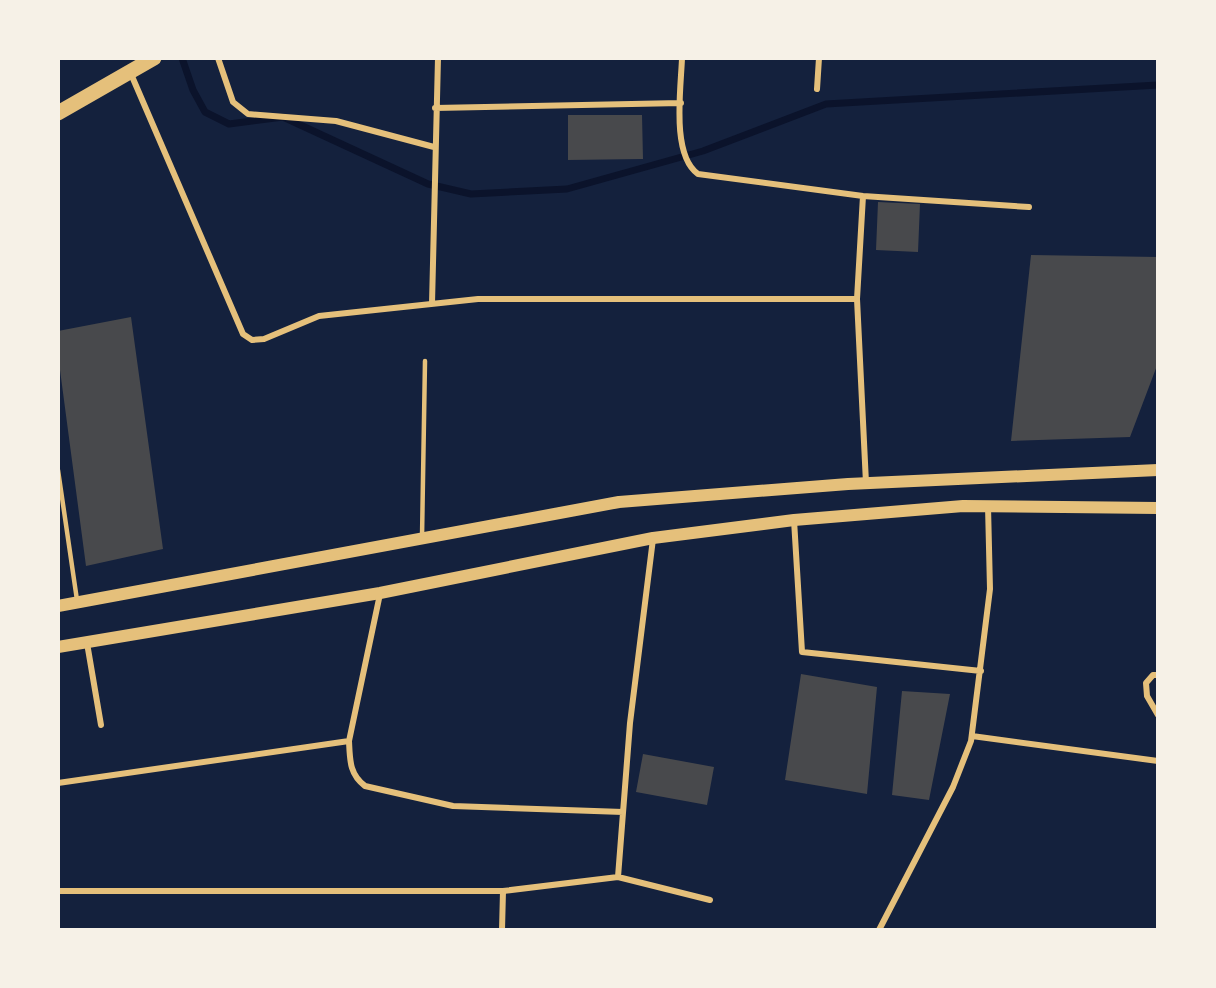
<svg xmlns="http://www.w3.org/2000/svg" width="1216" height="988" font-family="'Source Serif 4',serif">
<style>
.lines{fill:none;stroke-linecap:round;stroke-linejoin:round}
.stream{stroke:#0b132b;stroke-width:7}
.building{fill:#48494c}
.service{stroke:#e5c07b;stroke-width:4.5}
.minor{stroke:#e5c07b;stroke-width:6}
.secondary{stroke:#e5c07b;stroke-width:12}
.primary{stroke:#e5c07b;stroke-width:15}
</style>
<rect width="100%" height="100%" fill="#14213d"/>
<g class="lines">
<path class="stream" d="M182 58 193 90 205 112 229 124 283 117 428 184 471 194 567 189 703 151 826 104 1158 85"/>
</g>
<path class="building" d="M568 115H642L643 159 568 160Z
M878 202 920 204 918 252 876 250Z
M1031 255 1158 257V363L1130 437 1011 441Z
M131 317 163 549 86 566 58 355V331Z
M801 674 877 687 867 794 785 780Z
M902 691 950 694 929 800 892 795Z
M643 754 714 767 707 805 636 792Z"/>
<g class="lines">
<path class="service" d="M58 470 77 600
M422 538 425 361"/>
<path class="minor" d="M218 58 233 102 248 114 336 121 434 147
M682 58C681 88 671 155 698 174L863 196 1029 207
M131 74 243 334 252 340 264 339 319 316 478 299H857L866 483
M817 89 819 58
M435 108 681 103
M857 299 863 196
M432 304 438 58
M794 520 802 652 981 671
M380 594 349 741C350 759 349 774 365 786L453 806 623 812
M87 643 101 725
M1158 675H1153L1146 683 1147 696 1158 715
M972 736 1158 761
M58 783 349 741
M618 877 710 900
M58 891H503
M502 930 503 891 618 877 630 723 653 539
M879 930 953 787 971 741 990 589 988 506"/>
<path class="secondary" d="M58 606 619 502 848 484 1158 470
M58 647 380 593 653 538 794 520 963 506 1158 508"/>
<path class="primary" d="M58 113 154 58"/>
</g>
<rect width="1216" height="988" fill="none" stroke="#f6f1e7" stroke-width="120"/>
</svg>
